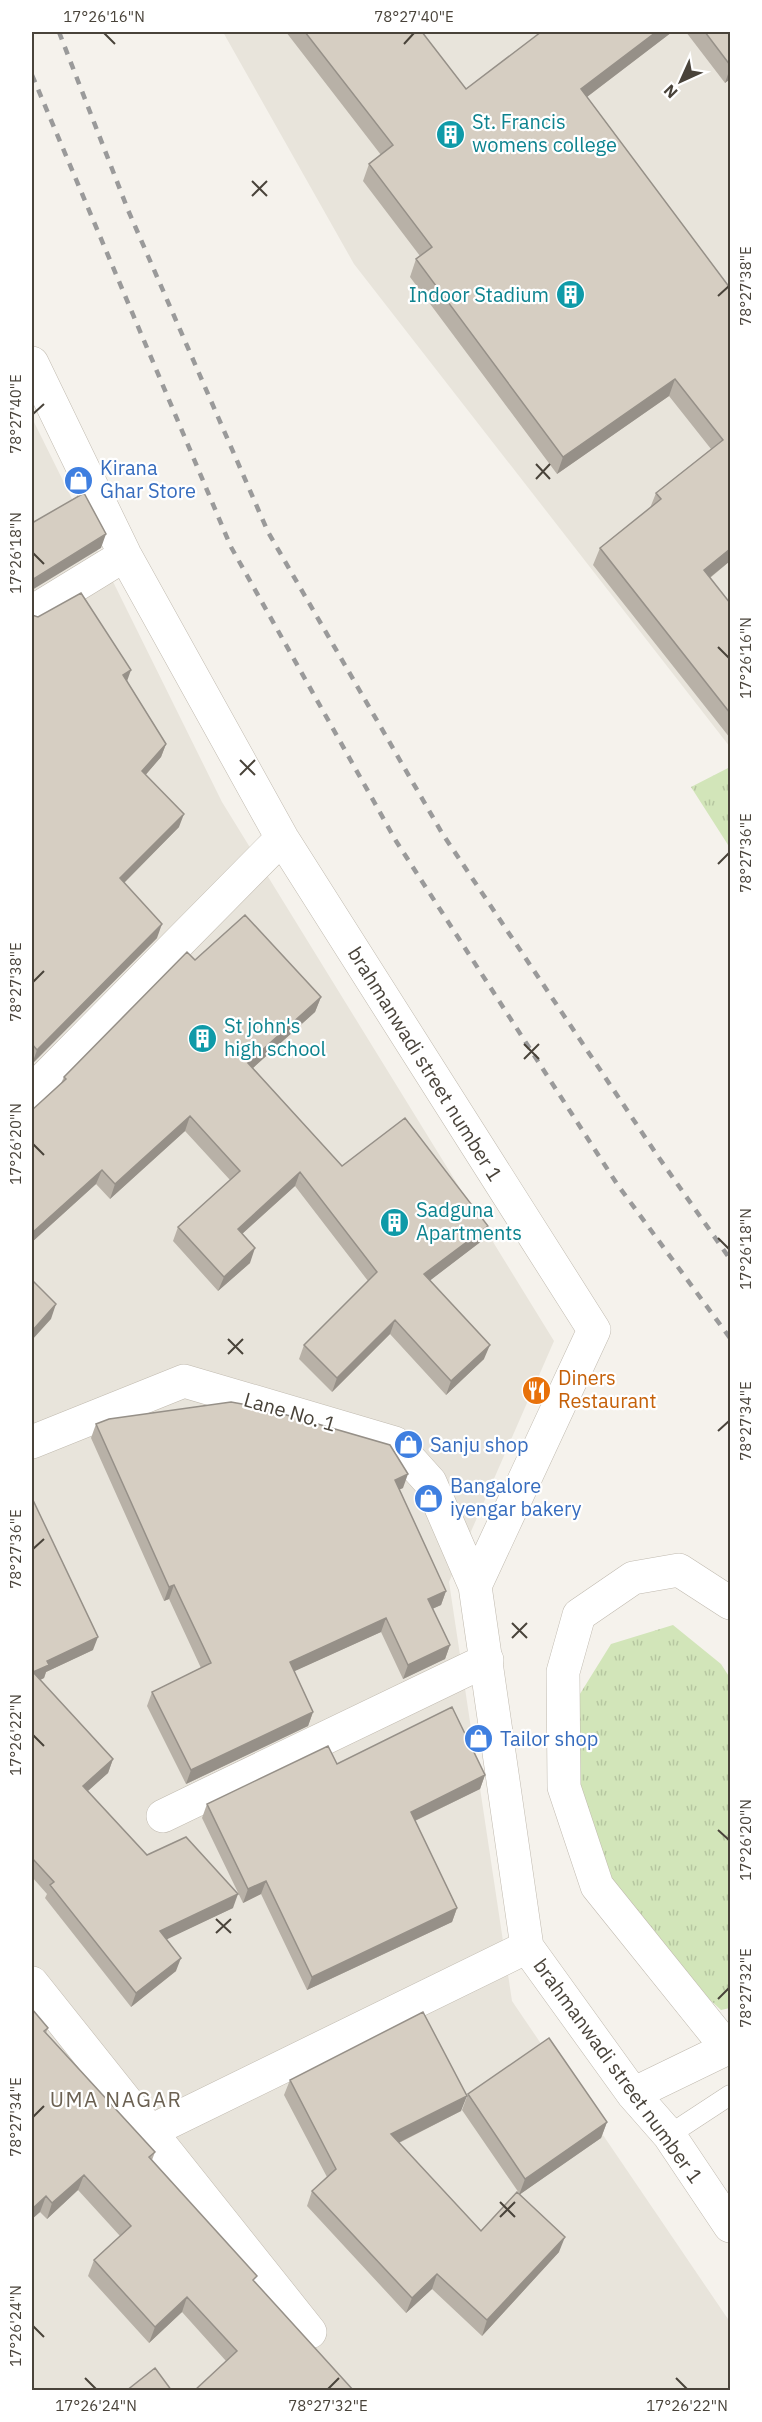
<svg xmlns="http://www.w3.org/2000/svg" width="762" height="2422" font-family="'IBM Plex Sans',sans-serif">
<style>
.residential{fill:#e8e4db}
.park{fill:url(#park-tufts)}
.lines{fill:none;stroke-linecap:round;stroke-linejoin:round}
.lane-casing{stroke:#c0baaf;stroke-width:21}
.street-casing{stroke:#c0baaf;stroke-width:34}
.lane{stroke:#fff;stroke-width:20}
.street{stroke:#fff;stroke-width:33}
.rail{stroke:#9a9a9a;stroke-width:4.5;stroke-dasharray:8 8;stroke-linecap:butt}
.wall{fill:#b8b1a7}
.shaded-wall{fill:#969088}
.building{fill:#d6cec2;stroke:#969088;stroke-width:1.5}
.ticks{fill:none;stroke:#49433a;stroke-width:2}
.labels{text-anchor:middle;stroke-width:4.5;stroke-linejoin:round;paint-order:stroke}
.culture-label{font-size:20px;fill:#0d838f;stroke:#fff;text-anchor:start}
.shop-label{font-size:20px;fill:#366cbe;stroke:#fff;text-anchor:start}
.street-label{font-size:20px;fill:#49433a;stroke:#fff}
.food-label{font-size:20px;fill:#c56008;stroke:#fff;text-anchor:start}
.neighbourhood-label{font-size:21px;letter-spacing:1.5px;fill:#6b6152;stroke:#fff}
.neatline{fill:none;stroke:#49433a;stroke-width:2}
.ticks-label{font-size:15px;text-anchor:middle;fill:#49433a}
</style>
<defs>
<pattern id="park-tufts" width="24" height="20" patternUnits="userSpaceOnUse" patternTransform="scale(1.5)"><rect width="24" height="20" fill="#d2e5b9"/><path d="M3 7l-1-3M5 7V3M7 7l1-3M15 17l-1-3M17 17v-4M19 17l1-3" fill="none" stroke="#b6c6a0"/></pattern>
</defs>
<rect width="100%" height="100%" fill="#f5f2ec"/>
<path class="residential" d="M223 32H730V747L354 264Z
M32 418 222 802 554 1341 449 1582 512 2001 730 2322V2390H32Z"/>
<path class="park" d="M730 767V848L691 787Z
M673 1625 721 1664 730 1678V2008L721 2010 594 1892 565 1718 611 1644Z"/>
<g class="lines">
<defs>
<path id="lane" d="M669 2135 730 2095"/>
<path id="street" d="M32 363 125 555 282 838 594 1330 475 1586 527 1947 633 2094 669 2135 730 2226
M32 612 125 555
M32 1091 282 838
M32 1442 184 1381 395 1443 430 1482 475 1586
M163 1816 487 1660
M32 1983 310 2332
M728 2049 597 1886 564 1787 563 1672 579 1615 633 1578 679 1570 730 1603
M633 2094 730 2047
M151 2131 527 1947"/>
</defs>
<use href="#lane" class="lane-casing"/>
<use href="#street" class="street-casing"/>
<use href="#lane" class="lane"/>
<use href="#street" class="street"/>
<path class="rail" d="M59 32 128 210 268 532 442 833 657 1155 730 1259
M32 75 231 547 396 841 617 1184 730 1338"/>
</g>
<path class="wall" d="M286 32H422L466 89 541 32H672L587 97 730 288V561L710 578 730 603V738L593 565 600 548 650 508 656 493 711 449 669 396 557 474 410 277 416 259 420 256 363 181 369 164 381 155Z
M686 32H730V79L725 83Z
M32 615 127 681 166 744 161 757 145 775 179 827 124 883 157 938 32 1064Z
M195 960 321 997 315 1012 253 1068 342 1166 483 1240 430 1280 484 1359 446 1395 390 1334 332 1392 299 1359 304 1345 368 1281 295 1186 242 1234 250 1263 218 1291 173 1241 178 1227 230 1180 185 1131 110 1199 96 1184 32 1242V1110L61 1083 64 1077Z
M96 1424 403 1488 399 1489 446 1591 441 1605 432 1609 450 1645 445 1659 403 1679 381 1632 294 1671 313 1712 308 1726 186 1784 147 1706 152 1692 201 1668 169 1599 164 1601 91 1438Z
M32 1498 93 1650 46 1672 44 1678 40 1680 113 1759 108 1773 87 1791 147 1855 233 1908 166 1939 176 1971 131 2007 45 1898 47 1894 32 1877Z
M337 1764 485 1775 480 1789 415 1821 457 1908 452 1922 307 1990 261 1894 243 1903 202 1818 207 1804Z
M32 2009 48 2028 46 2033 155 2152 152 2160 255 2282 354 2391 226 2361 182 2312 149 2343 88 2276 94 2260 120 2236 78 2190 47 2219 40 2212 32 2219Z
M290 2080 461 2111 399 2143 481 2231 519 2193 462 2110 468 2094 607 2122 601 2138 520 2194 559 2252 482 2336 432 2289 406 2313 307 2206 312 2191 327 2177 284 2095Z"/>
<path class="shaded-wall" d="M656 32H672L575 106 581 89Z
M730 68V79L725 83Z
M675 379 669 396 557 474 563 457Z
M106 534 101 548 32 590V580Z
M730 549V561L698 587 704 570Z
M131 670 126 684 123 675Z
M166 744 161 757 137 785 142 771Z
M184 814 179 827 115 892 120 878Z
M162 924 157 938 32 1064 37 1050Z
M321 997 315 1012 243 1077 248 1063Z
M190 1116 185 1131 110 1199 115 1184Z
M102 1170 96 1184 32 1242V1233Z
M300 1172 295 1186 232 1243 238 1229Z
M488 1226 483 1240 419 1289 424 1274Z
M255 1248 250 1263 218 1291 224 1277Z
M56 1304 51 1319 32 1340V1331Z
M395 1320 390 1334 332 1392 337 1378Z
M490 1345 484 1359 446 1395 451 1381Z
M408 1474 403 1488 390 1494 395 1480Z
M174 1585 169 1599 164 1601 169 1587Z
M446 1591 441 1605 423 1613 428 1599Z
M386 1618 381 1632 284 1676 290 1662Z
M98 1637 93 1650 46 1672 44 1678 32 1684 33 1672 47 1661Z
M450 1645 445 1659 403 1679 408 1665Z
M313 1712 308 1726 186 1784 191 1770Z
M113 1759 108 1773 78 1800 83 1786Z
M485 1775 480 1789 406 1825 411 1812Z
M266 1881 261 1894 243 1903 248 1889Z
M238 1894 233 1908 155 1945 160 1931Z
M457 1908 452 1922 307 1990 312 1977Z
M181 1958 176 1971 131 2007 136 1993Z
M467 2096 461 2111 386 2149 391 2134Z
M607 2122 601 2138 519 2195 525 2179Z
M84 2175 78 2190 47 2219 52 2203Z
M46 2196 40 2212 32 2219V2209Z
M565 2237 559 2252 482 2336 487 2320Z
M437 2274 432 2289 406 2313 412 2298Z
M187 2297 182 2312 149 2343 155 2327Z"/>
<path class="building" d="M305 32H422L466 89 541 32H656L581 89 730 288V549L704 570 730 603V713L600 548 661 499 656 493 723 440 675 379 563 457 416 259 432 247 369 164 393 145Z
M705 32H730V65Z
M84 493 106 534 32 580V523Z
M81 593 131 670 123 675 166 744 142 771 184 814 120 878 162 924 37 1050 32 1044V615L38 617Z
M245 915 321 997 248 1063 342 1166 405 1118 488 1226 424 1274 490 1345 451 1381 395 1320 337 1378 304 1345 377 1272 300 1172 238 1229 255 1248 224 1277 178 1227 240 1171 190 1116 115 1184 102 1170 32 1233V1110L66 1079 64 1077 187 952 195 960Z
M32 1280 56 1304 32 1331Z
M231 1402 259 1407 390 1445 408 1474 395 1480 446 1591 428 1599 450 1645 408 1665 386 1618 290 1662 313 1712 191 1770 152 1692 211 1663 174 1585 169 1587 96 1424 109 1419Z
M32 1498 98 1637 47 1661 49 1665 33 1672 113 1759 83 1786 147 1855 186 1837 238 1894 160 1931 181 1958 136 1993 50 1885 54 1882 32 1858Z
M452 1707 485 1775 411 1812 457 1908 312 1977 266 1881 248 1889 207 1804 328 1746 337 1764Z
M32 2009 48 2028 44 2031 155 2152 149 2157 257 2276 253 2280 354 2391H194L237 2351 187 2297 155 2327 94 2260 131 2226 84 2175 52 2203 46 2196 32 2209Z
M423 2012 467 2096 391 2134 481 2231 517 2192 565 2237 487 2320 437 2274 412 2298 312 2191 336 2169 290 2080Z
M549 2038 607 2122 525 2179 468 2094Z
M155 2368 172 2391H126Z"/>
<path class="ticks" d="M104 33 115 44M404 44 414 33M252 181 267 196M252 196 267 181M718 296 729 286M33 414 44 404M536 464 550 479M536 479 550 464M33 553 44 564M718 647 729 658M240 760 255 775M240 775 255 760M718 864 729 853M33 982 44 971M524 1044 539 1059M524 1059 539 1044M33 1144 44 1155M718 1238 729 1249M228 1339 243 1354M228 1354 243 1339M718 1431 729 1421M33 1549 44 1539M512 1623 527 1638M512 1638 527 1623M33 1735 44 1746M718 1830 729 1840M216 1919 231 1933M216 1933 231 1919M718 1999 729 1988M33 2117 44 2106M500 2202 515 2217M500 2217 515 2202M33 2326 44 2337M85 2378 96 2389M676 2378 687 2389M328 2389 339 2378"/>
<defs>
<symbol id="building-disc" viewBox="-11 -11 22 22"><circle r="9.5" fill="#0f9aa8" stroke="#fff"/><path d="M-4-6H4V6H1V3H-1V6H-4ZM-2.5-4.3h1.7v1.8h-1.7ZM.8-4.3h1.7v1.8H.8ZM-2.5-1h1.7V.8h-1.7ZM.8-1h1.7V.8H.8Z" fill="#fff"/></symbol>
<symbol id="shop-disc" viewBox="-11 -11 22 22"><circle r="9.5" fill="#3f7fe0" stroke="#fff"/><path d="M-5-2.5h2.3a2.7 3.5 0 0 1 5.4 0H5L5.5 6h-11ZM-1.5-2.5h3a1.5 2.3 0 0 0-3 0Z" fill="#fff"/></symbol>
<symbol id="restaurant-disc" viewBox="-11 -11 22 22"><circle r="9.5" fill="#e8710a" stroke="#fff"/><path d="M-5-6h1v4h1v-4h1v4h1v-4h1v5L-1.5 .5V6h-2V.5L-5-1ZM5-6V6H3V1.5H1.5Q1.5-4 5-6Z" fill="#fff"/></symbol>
</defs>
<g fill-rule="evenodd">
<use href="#building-disc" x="434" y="118" width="33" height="33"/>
<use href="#building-disc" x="554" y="278" width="33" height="33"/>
<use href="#shop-disc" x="62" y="464" width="33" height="33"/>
<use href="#building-disc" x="186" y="1022" width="33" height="33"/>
<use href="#building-disc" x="378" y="1206" width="33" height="33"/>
<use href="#restaurant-disc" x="520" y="1374" width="33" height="33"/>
<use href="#shop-disc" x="392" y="1428" width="33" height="33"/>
<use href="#shop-disc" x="412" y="1482" width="33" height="33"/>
<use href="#shop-disc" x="462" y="1722" width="33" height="33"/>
</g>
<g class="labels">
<g class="culture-label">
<text x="472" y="129">St. Francis<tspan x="472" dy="23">womens college</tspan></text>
<text x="549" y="302" text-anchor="end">Indoor Stadium</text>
<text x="224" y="1033">St john's<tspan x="224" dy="23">high school</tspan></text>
<text x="416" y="1217">Sadguna<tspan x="416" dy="23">Apartments</tspan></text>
</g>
<g class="shop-label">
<text x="100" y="475">Kirana<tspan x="100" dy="23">Ghar Store</tspan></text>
<text x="430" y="1452">Sanju shop</text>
<text x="450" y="1493">Bangalore<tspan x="450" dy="23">iyengar bakery</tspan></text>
<text x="500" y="1746">Tailor shop</text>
</g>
<g class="street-label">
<text transform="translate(425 1064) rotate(58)" y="7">brahmanwadi street number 1</text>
<text transform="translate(290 1412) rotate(16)" y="7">Lane No. 1</text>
<text transform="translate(618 2071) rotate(54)" y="7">brahmanwadi street number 1</text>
</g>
<g class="food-label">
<text x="558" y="1385">Diners<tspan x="558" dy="23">Restaurant</tspan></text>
</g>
<g class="neighbourhood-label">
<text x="116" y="2107">UMA NAGAR</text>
</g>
</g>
<rect width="762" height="2422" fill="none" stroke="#ffffff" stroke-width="66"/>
<g transform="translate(681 81) rotate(225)" stroke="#ffffff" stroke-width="4.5" paint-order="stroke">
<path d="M0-4.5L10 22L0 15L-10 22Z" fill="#49433a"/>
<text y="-9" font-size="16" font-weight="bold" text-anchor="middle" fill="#49433a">N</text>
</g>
<rect x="33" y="33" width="696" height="2356" class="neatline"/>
<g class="ticks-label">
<text x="104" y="22">17°26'16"N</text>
<text x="414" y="22">78°27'40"E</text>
<text transform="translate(746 286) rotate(-90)" y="5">78°27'38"E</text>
<text transform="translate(16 414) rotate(-90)" y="5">78°27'40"E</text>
<text transform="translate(16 553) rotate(-90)" y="5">17°26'18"N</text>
<text transform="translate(746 658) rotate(-90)" y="5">17°26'16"N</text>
<text transform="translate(746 853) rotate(-90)" y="5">78°27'36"E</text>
<text transform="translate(16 982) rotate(-90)" y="5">78°27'38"E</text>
<text transform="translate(16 1144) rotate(-90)" y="5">17°26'20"N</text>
<text transform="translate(746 1249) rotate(-90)" y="5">17°26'18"N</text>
<text transform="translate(746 1421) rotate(-90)" y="5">78°27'34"E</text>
<text transform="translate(16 1549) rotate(-90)" y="5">78°27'36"E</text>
<text transform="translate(16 1735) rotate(-90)" y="5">17°26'22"N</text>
<text transform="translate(746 1840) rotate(-90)" y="5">17°26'20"N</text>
<text transform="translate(746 1988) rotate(-90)" y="5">78°27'32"E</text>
<text transform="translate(16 2117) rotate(-90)" y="5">78°27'34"E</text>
<text transform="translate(16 2326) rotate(-90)" y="5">17°26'24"N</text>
<text x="96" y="2411">17°26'24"N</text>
<text x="328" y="2411">78°27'32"E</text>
<text x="687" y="2411">17°26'22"N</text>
</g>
</svg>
